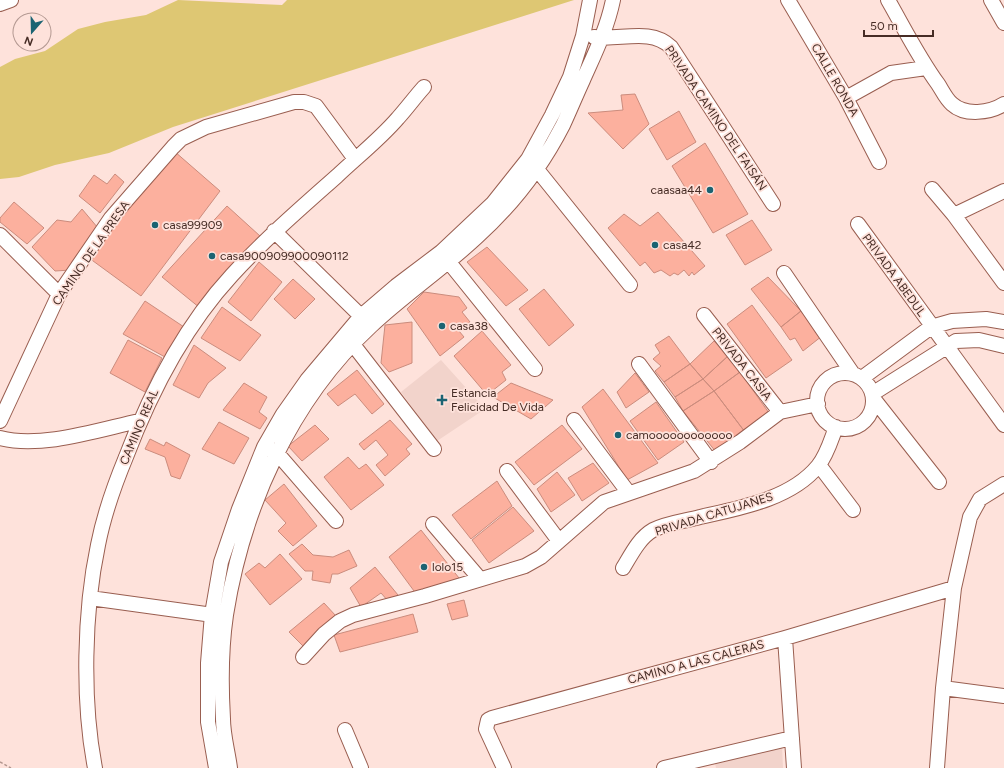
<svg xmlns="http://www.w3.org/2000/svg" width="1004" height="768" font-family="Figtree,sans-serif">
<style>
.built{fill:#f2d3cb}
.green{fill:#dec773}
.building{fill:#fcb09e;stroke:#cb8c7d}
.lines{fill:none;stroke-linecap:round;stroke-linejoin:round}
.minor-casing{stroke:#995e50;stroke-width:16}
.path{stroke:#b2968f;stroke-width:1.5;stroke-dasharray:3 2;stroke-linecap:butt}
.minor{stroke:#fff;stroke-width:14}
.poi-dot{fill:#1b6372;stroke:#fee2db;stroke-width:1.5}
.labels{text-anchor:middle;stroke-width:3.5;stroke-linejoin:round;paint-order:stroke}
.street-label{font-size:12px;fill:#462c25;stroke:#fee2db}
.poi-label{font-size:12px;fill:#462c25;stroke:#fee2db;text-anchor:start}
</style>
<rect width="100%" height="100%" fill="#fee2db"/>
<path class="built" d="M441 360 485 409 437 441 401 392Z
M782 745 783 768H716L715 763Z"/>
<path class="green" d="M178 0 282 5 287 0H574L173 127 109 153 55 165 19 177 0 179V67L15 59 45 51 78 29 105 22 146 15Z"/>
<path class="building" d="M635 94 649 124 623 149 588 113 623 110 621 95Z
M679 111 696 142 667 160 649 129Z
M705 143 748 214 713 233 672 166Z
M174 151 220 191 141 296 89 258Z
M115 174 124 182 100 213 79 196 94 175 107 184Z
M14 202 44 228 27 244 0 222V218Z
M227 206 260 236 200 308 162 277Z
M82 209 98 228 72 262 71 270 55 271 32 247 57 220 71 222Z
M658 212 705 266 694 275 692 272 689 276 684 270 678 275 674 273 670 276 661 270 654 273 645 262 640 266 608 228 624 214 640 226Z
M752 220 772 250 745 265 726 235Z
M487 247 528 290 506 306 467 262Z
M259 262 282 282 251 321 228 302Z
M768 277 801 311 781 327 751 289Z
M293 279 315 299 295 319 274 299Z
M544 289 574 325 549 346 519 309Z
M424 292 459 297 467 308 462 312 470 322 459 331 464 337 440 356 407 309Z
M145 301 184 327 165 357 123 334Z
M752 305 792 360 766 378 727 324Z
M222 307 261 335 240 361 201 338Z
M801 311 822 336 803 351 795 338 790 340 781 327Z
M412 322V363L389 372 381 363 385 325Z
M482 331 511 365 502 372 506 380 487 395 454 356Z
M669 336 690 364 664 382 655 371 661 366 653 359 660 353 655 345Z
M128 340 162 358 145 392 110 373Z
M714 341 728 356 703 379 690 364Z
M194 345 226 368 208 383 199 398 173 385Z
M728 356 740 372 714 391 703 379Z
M690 364 703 379 675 397 664 382Z
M357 370 384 404 372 414 355 394 338 406 327 394Z
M740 372 769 413 745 432 714 391Z
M635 373 649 392 626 408 617 392Z
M703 379 714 391 683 411 675 397Z
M244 383 267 397 259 412 267 418 260 429 223 410Z
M511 383 553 400 531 419 493 397Z
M603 389 658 463 627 480 582 407Z
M714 391 745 432 716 452 683 411Z
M656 402 684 442 658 460 630 421Z
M390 420 412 444 406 449 410 454 385 476 376 465 388 455 376 440 364 450 359 444Z
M219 422 249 438 234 464 202 449Z
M315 425 329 439 302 461 288 446Z
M562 425 582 449 534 485 515 462Z
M150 439 164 446 166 442 190 455 180 479 171 476 165 457 145 449Z
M348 457 359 469 366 464 384 485 351 510 324 477Z
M593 463 609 483 582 501 568 478Z
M557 472 575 495 551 512 537 489Z
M497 481 512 506 471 539 452 515Z
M284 484 317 526 293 546 278 531 286 523 265 500Z
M513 507 534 531 489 563 472 540Z
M421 530 459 578 417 595 389 557Z
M302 544 313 555 333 557 349 550 357 566 338 574H332L330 583 312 580 313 571H305L289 554Z
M280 554 302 579 270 605 245 574 259 563 265 568Z
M375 567 398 595 388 601 381 593 361 607 350 588Z
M464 600 468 616 452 620 447 604Z
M324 603 336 616 303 646 289 632Z
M413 614 418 632 340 652 334 635Z"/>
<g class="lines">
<defs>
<path id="minor" d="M788 0 846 98 879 162
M888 0C904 28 919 58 938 84 942 90 946 99 952 104 965 116 990 113 1004 104
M991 0 1004 23
M0 4 11 0
M594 37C619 41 650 27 671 47L773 204
M846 98 891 73 926 68
M531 162 630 285
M932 189 954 215 1004 283
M954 215 1004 191
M858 224 1004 425
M274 231 367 322
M0 235 59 294
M444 256 535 369
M784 273 853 374
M704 315 780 412
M348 338 434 449
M639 364 711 462
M817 401a28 28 0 1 1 56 0a28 28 0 1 1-56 0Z
M862 378 931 327 952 321 986 319 1004 322
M872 394 956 341 979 340 1004 346
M873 398 939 482
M574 420 628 492
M0 421 59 294 111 218 173 147 181 139 206 127 294 102H304L316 106 355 159
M0 438C40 449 98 430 139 421
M270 449 277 453 336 521
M819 465 853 510
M507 471 559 541
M433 524 480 579
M623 568C631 555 639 538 653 530 667 523 685 521 700 517 740 508 791 499 818 466 827 455 831 440 836 427
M90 598 220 616
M785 638 794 768
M303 657 324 634 340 621 353 615 425 596 525 566 541 557 604 502 694 471 740 442 780 412 818 404
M943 688 1004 696
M345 730 361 768
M95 768C82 701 84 611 98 545 104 514 114 486 126 457 151 391 184 327 232 275 265 239 301 208 337 176 357 157 380 139 398 118 407 108 415 97 424 87
M216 768 208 722V663L212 614 221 562 239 509 264 447 283 414 307 380 361 316 396 286 441 252 493 203 528 159 552 115 570 77 583 36 590 0
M230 768C228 752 223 735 223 719 221 685 221 649 226 615 243 508 290 401 371 326 405 294 444 268 478 236 512 205 542 166 563 125 570 110 576 95 583 80 595 53 607 29 613 0
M504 768 486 729 488 720 492 718 785 638 954 588
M664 768 792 738
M937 768 943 688 954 588 970 517 980 499 1004 484"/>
</defs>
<use href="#minor" class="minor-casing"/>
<path class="path" d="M0 762 11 768"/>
<use href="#minor" class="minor"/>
</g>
<g class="poi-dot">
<circle cx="710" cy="190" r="4"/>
<circle cx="155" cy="225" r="4"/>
<circle cx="655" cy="245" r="4"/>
<circle cx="212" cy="256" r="4"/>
<circle cx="442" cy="326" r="4"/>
<path d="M440 394h4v4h4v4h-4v4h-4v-4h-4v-4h4z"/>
<circle cx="618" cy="435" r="4"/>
<circle cx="424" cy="567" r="4"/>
</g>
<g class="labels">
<g class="street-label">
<text transform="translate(835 80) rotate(60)" y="4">CALLE RONDA</text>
<text transform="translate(716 118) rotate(56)" y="4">PRIVADA CAMINO DEL FAISÁN</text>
<text transform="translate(91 253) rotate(-55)" y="4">CAMINO DE LA PRESA</text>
<text transform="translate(894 275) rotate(54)" y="4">PRIVADA ABEDUL</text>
<text transform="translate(742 364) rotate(52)" y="4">PRIVADA CASIA</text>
<text transform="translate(139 427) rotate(-67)" y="4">CAMINO REAL</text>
<text transform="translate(714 514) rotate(-17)" y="4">PRIVADA CATUJANES</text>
<text transform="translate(696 662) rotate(-15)" y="4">CAMINO A LAS CALERAS</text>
</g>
<g class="poi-label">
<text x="702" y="194" text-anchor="end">caasaa44</text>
<text x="163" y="229">casa99909</text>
<text x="663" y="249">casa42</text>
<text x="220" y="260">casa900909900090112</text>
<text x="450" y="330">casa38</text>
<text x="451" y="397">Estancia<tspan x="451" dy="14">Felicidad De Vida</tspan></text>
<text x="626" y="439">camoooooooooooo</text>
<text x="432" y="571">lolo15</text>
</g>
</g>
<g transform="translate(32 32) rotate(200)"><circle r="19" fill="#fee2db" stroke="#b49992"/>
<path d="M0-3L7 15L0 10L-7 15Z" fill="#1b6372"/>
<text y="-6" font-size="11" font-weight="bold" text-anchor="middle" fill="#462c25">N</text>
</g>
<path d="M864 30v6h69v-6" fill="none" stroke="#462c25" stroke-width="2"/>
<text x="870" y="30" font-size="12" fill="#462c25" stroke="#fee2db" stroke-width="3" paint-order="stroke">50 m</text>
</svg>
